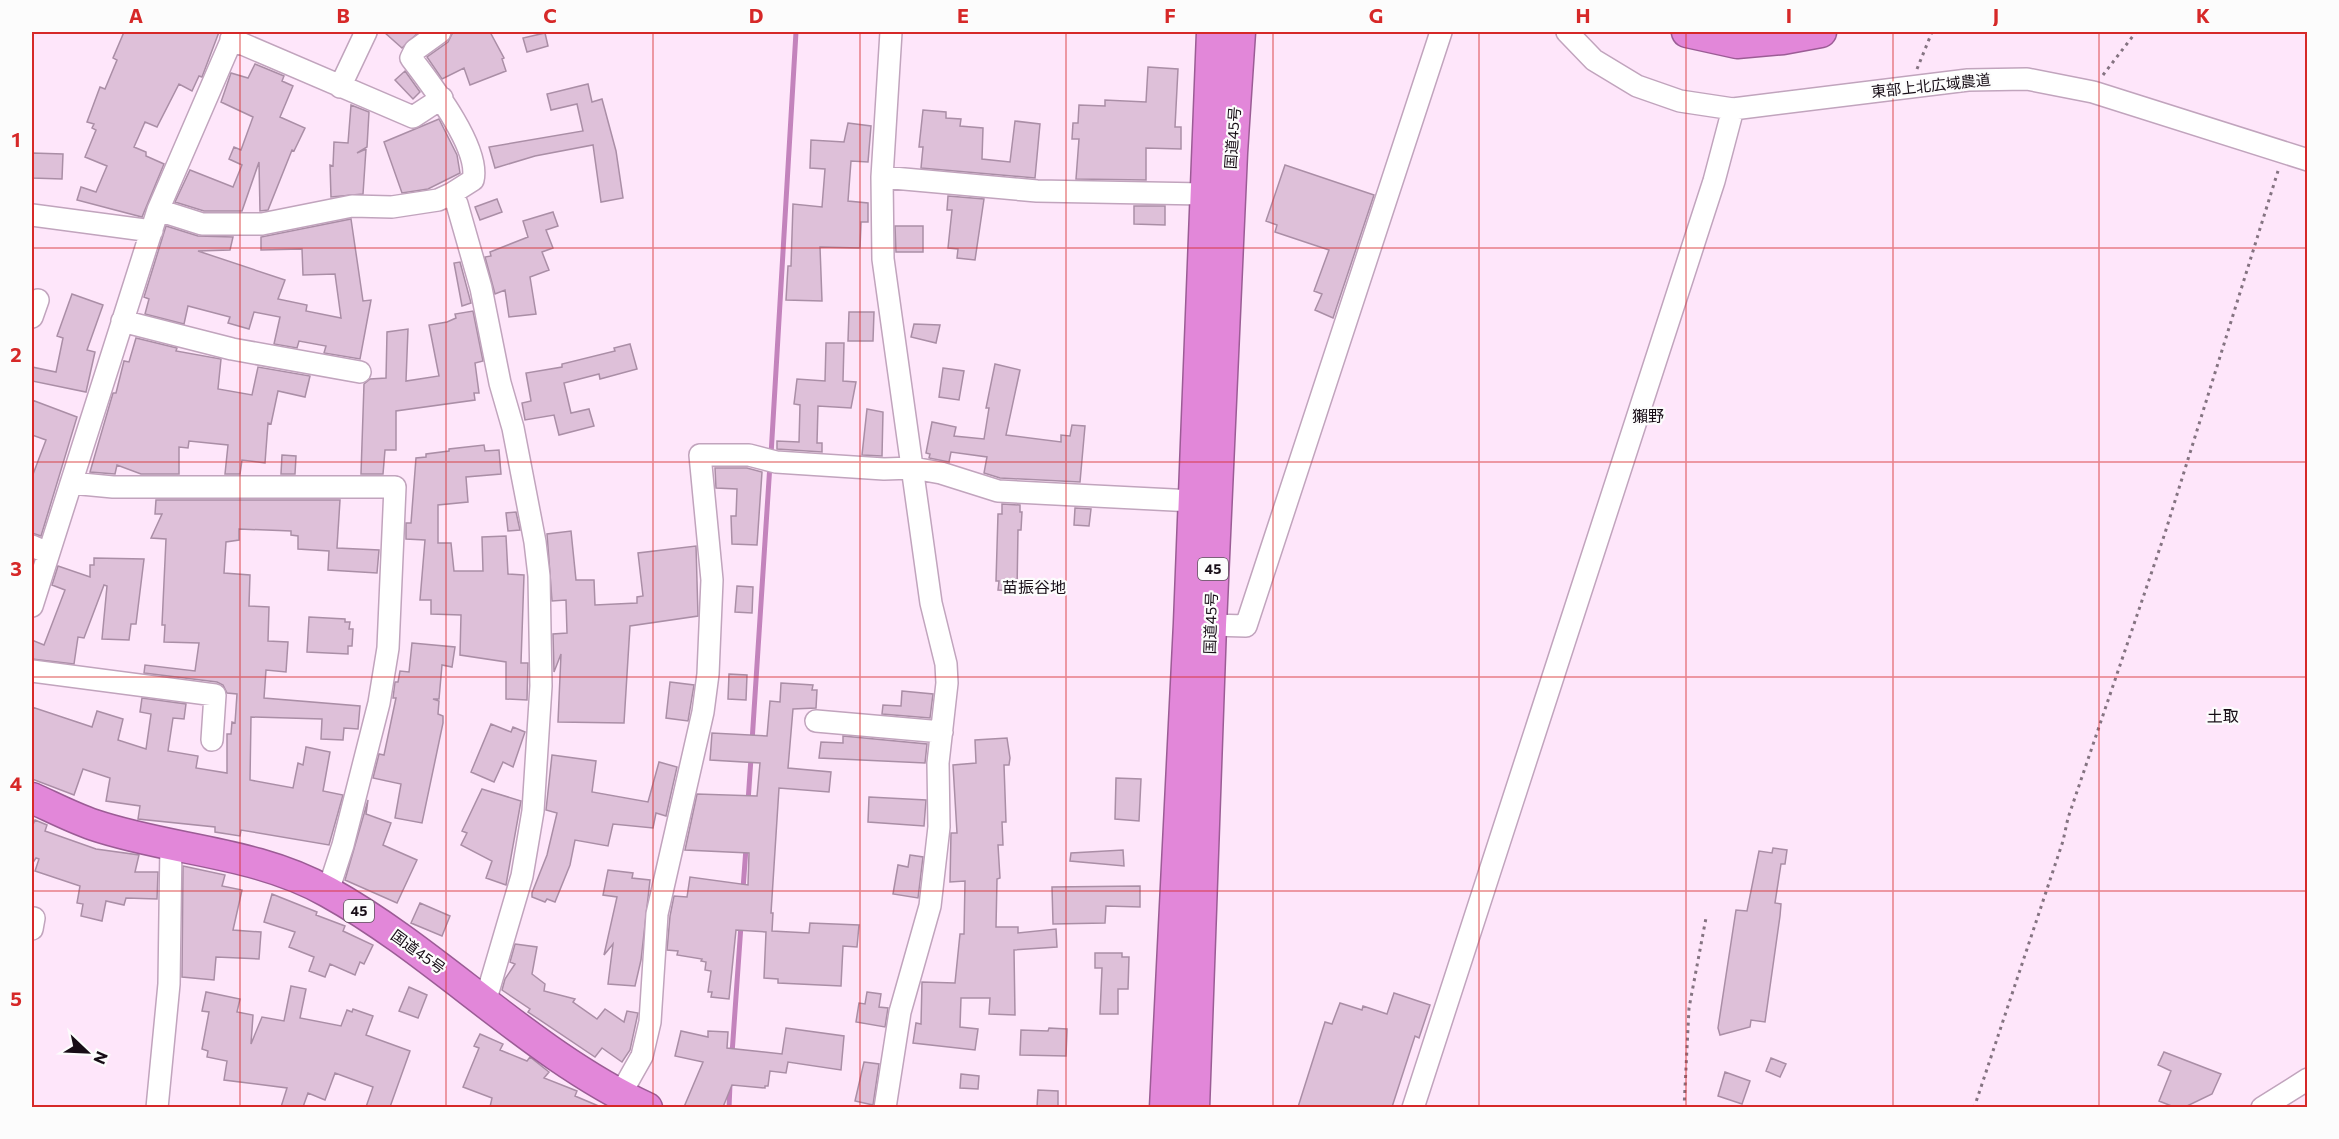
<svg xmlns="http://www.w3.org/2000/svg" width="2339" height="1139" font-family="Commissioner,'Noto Sans JP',sans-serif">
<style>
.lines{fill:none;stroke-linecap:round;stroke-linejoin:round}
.stream{stroke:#c383bc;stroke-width:5}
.building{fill:#dec0d9;stroke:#aa8ea6;stroke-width:1.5}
.minor-casing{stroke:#c1a4bd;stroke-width:24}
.highway-casing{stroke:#9b5c95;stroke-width:33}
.path{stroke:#847381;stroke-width:3;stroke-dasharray:3 4.5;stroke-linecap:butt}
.minor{stroke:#fff;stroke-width:21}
.highway{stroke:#e287d9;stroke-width:30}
.grid{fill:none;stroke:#d62828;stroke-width:1.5;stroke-opacity:0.55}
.labels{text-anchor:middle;stroke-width:4.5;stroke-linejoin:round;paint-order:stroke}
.shield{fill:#fcfcfc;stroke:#5c555b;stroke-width:1.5}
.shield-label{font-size:14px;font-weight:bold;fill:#170d16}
.street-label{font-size:15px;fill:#170d16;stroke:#fcfcfc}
.neighbourhood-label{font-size:16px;fill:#170d16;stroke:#fcfcfc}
.neatline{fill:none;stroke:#d62828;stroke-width:2}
.grid-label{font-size:20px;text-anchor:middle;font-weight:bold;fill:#d62828}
</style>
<rect width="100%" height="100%" fill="#fee6fa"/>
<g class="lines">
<path class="stream" d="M771 455 796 32
M752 742 770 464
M748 802 751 758
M743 889 746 848
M732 1054 741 925
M729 1108 730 1084"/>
</g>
<path class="building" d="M124 32H219L202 77 199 76 192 91 179 84 157 127 145 122 134 147 146 152V156L164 164 142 217 77 200 81 187 96 192 107 166 85 157 96 130 92 128 94 124 87 122 100 87 105 89 117 60 113 58Z
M384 32H419L402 48Z
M453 32H490L504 58 502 59 506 71 470 85 464 68 442 79 427 57 448 42Z
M545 33 548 46 527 52 523 38Z
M255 64 284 76 282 81 293 86 280 117 305 128 294 151 292 150 268 210 260 211 259 162 242 211H204L175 202 190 170 233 187 242 165 229 159 234 147 241 150 253 117 221 102 231 73 248 78Z
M1148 67 1178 69 1175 127H1181V149L1146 148V180L1076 179 1079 139H1072L1073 123H1078L1079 105 1105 106V100L1146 102Z
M405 71 420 92 413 99 395 80Z
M588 84 592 102 602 99 616 151 623 198 601 202 593 145 535 156 495 168 489 147 583 131 577 104 551 110 547 94Z
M351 105 369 112 367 147 357 153 366 149 363 194 331 197 330 165 333 166 334 142 348 143Z
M923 110 946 112V118L961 119 960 126 983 128 982 159 1010 162 1015 121 1040 124 1035 178 921 168 923 147H919Z
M439 119 457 155 460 173 428 189 402 193 384 142Z
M848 123 871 126 868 162 851 161 848 201 868 203V222H861L860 248 820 247 822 301 786 300 788 266H791L793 204 822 207 825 169 810 168 811 140 844 142Z
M32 153 63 154 62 179 32 178Z
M1285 165 1374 195 1333 318 1315 310 1322 294 1314 291 1329 250 1275 232 1277 225 1266 221Z
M948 196 984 199 975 260 957 258 958 249 948 248 952 210H947Z
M497 199 502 212 480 220 475 207Z
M1134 206H1165V225L1134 224Z
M553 212 558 226 546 230 553 248 542 252 549 270 530 277 536 314 509 317 505 290 495 294 485 257 491 256 490 252 528 237 523 221Z
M351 219 363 301 371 300 360 359 324 353 326 346 299 341 297 348 274 344 280 317 254 312 249 329 228 323 230 317 188 306 184 324 145 314 149 299 144 297 166 226 198 236 233 237 230 250 198 251 285 280 278 299 307 305 306 311 341 318 335 274 303 275 302 249 261 250V237Z
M895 226H923V252H896Z
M460 262 471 303 462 306 454 263Z
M72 294 103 305 87 350 95 352 86 392 32 381V367L56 372 63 338 57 336Z
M473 311 483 361 475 363 479 393H474L475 400 396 411V450H385L383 474H361L364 384 370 379 386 378 387 332 408 329 406 381 439 376 429 325 447 322 456 318 455 314Z
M849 312H874L873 341H848Z
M914 324 940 325 936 343 911 337Z
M136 338 177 348 176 351 221 359 218 389 252 395 258 367 310 376 305 397 278 391 271 424 268 423 265 463 242 460 240 474H225L228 445 189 441 188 448 179 447V474H141L117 465 115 474 90 472 113 393H116L124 361 129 362Z
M826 343H844L843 381 856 382 851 408 818 406 817 443H822V452L777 449V441L799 442 800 405 794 404 797 379 825 381Z
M630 344 637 369 600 379 599 374 564 383 571 413 589 409 594 426 559 435 554 415 525 420 522 403 531 401 526 373 562 367V364L615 351 614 348Z
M995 364 1020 370 1006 435 1061 442V435L1070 436 1072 425 1085 426 1080 482 1000 478 984 473 987 457 951 452 949 462 929 458 930 454 926 453 932 422 956 427 954 436 984 439 989 408H986Z
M943 368 964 371 959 400 939 397Z
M32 400 77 417 41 536 32 533V477L46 440 32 435Z
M867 409 883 412 882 456 862 455Z
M484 445 485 451 499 450 501 474 466 477 468 502 438 505V543H451L454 571H483L482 537 506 536 508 574 524 575 521 663H528L527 700 506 699V662L460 655 461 615 431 614V600H420L425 540 406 539V523H411L416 458 426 457V454L449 451V449Z
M282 455 296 456 295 474H281Z
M715 468H747L762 472 757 545 732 544 731 516H736L737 489 716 488Z
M156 500H340L337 548 379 550 377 573 328 570 329 551 298 549V536L291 535V531L239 529V540L226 542 224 573 250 575 249 606 269 607 268 641 288 642 286 672 266 670 264 698 360 706 358 729 344 728 343 740 321 739 322 719 251 717 250 780 293 788 298 763 303 765 306 747 330 752 323 791 343 795 329 845 241 830 240 836 215 832V827L138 819 140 806 106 801 110 778 83 769 74 795 32 779V707L92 727 97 711 123 719 118 740 146 749 151 714 140 712 142 698 186 704 184 719 173 718 168 751 198 756 196 768 227 773V734H231L232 722 235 723 237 694 227 693 223 685 217 682 144 673 145 665 195 671 199 643 164 642 165 625H162L166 539 151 538 162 514H155Z
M1002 504 1020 505V512H1022L1021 530H1018L1017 591 998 590 999 581H996L998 514H1002Z
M1075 508 1091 509 1089 526 1074 525Z
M516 512 520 530 508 531 506 513Z
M571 531 576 580H594L595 605 637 603V597L643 596 638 553 696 546 698 616 630 626 624 723 558 722 561 654 554 672 553 634 567 633 566 600 552 601 547 534Z
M94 558 144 559 136 624H131L129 640 102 639 107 586 104 585 84 638 78 637 74 664 32 659V640L44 645 65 590 52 585 58 566 90 577V565H94Z
M737 586 753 587 752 613 735 612Z
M309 617 345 619V622H350L349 629H353L352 646H348V654L307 652Z
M412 643 455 647 452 667 442 665 439 699H433L439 701 438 714 443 716V723L422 823 395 818 401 784 373 778 379 754 384 755 396 698H393L395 682H398L400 671 409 672Z
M729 674 747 675 746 700 728 699Z
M670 682 694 685 688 721 666 718Z
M781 683 813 685 812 690H817L816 708 793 709 788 768 831 772 829 792 779 788 771 913H773L772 931 809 933 810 923 859 925 857 947 843 946 841 986 778 983V979L764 978 766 932 736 930 729 999 711 997 712 992H708L711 971 705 970 706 962 701 961 702 959 677 955 678 951 667 950 670 916 674 896 687 897 690 877 748 885 749 853 685 850 697 794 757 796 760 763 710 760 712 733 767 736 770 701 780 702Z
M902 691 933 694 930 718 882 714 883 705 901 706Z
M491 724 511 732 513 727 525 732 513 767 503 762 494 782 471 772Z
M843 736 927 744 925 763 819 758 821 742 843 743Z
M1007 738 1010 758 1009 765H1004L1006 822H1002L1003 845H998L1000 878 997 879 996 927H1018V933L1056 929 1057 947 1014 950 1015 1015 989 1014 990 998H961L960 1027 978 1029 975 1050 913 1043 916 1023 921 1024 922 982 955 983 960 934H964L965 881 950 882 951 833H957L953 765 976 763 975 740Z
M552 755 596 761 592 792 648 802 659 762 677 767 666 816 656 813 653 828 613 824 608 846 575 840 570 865 555 902 547 899 545 902 532 897V893L547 855 557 813 546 810Z
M1116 778 1141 779 1139 821 1115 819Z
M482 789 521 801 506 885 486 878 492 861 461 845 467 833 462 831Z
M869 797 926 800 924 826 868 822Z
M368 800 366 814 391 823 383 845 417 860 397 903 345 880Z
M35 820 47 825 45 831 96 849 139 855 135 872H158L157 899 126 898 124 905 106 901 102 921 81 916 83 904 77 903 80 886 35 871 39 859 36 858 32 864V827Z
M1773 848 1787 850 1785 864H1781L1775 903 1781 904 1780 916 1765 1022 1751 1020 1750 1027 1720 1035 1718 1028 1736 910 1747 911 1759 851 1772 853Z
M1123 850 1124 866 1070 861 1071 853Z
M910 855 923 857 918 898 893 894 898 865 908 867Z
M183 866 225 875 222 886 242 890 233 930 261 932 259 959 216 957 214 980 182 977Z
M608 870 633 873 632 878 650 880 641 960 635 986 608 984 613 944 604 955 617 897 603 895Z
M1140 886V907L1106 906 1105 923 1053 924 1052 887Z
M272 894 317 912 316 915 345 926 343 931 373 945 364 964 360 962 355 975 330 964 325 977 309 971 314 957 289 947 295 932 264 922Z
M420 903 450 916 442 936 411 923Z
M515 944 537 947 532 974 545 984 544 991 575 999 573 1002 597 1019 605 1009 624 1022 627 1011 638 1013 630 1050 622 1062 602 1048 595 1057 528 1012 530 1009 502 990 505 979 515 964 510 962Z
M1095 953H1122V957H1129L1128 989H1118V1014H1100L1102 968H1095Z
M291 986 306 989 300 1018 341 1026 347 1010 352 1012 353 1009 373 1016 366 1035 410 1051 390 1107H366L373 1087 335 1073 325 1100 308 1093 303 1107H281L287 1088 224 1080 227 1061 207 1057 208 1051 202 1049 209 1012 202 1011 206 992 240 999 237 1012 253 1015 251 1044 262 1017 284 1021Z
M409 987 427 995 418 1018 399 1011Z
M867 992 881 994 879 1007 888 1008 885 1027 856 1022 859 1003 865 1004Z
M1394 993 1430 1005 1419 1038 1415 1036 1392 1107H1298L1325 1022 1332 1024 1340 1003 1362 1010 1363 1006 1387 1014Z
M786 1028 844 1036 841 1070 788 1062 786 1073 770 1071 768 1086H765V1088L732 1085 723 1107H684L703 1062 675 1056 681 1031 708 1037V1031L728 1032 727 1048 782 1054Z
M1049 1028 1067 1029 1066 1056 1020 1055 1021 1030 1048 1031Z
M480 1034 503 1044 500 1050 527 1061 530 1057 549 1072 544 1078 577 1091 575 1096 601 1107H490L492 1098 463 1087 479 1048 474 1046Z
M2164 1052 2221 1074 2212 1094 2185 1107H2174L2159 1101 2171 1071 2158 1065Z
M1771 1058 1786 1064 1780 1077 1766 1071Z
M864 1062 879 1064 873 1105 855 1101Z
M1725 1072 1750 1081 1742 1104 1718 1096Z
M961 1074 979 1076 978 1089 960 1088Z
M1038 1090 1058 1091V1107H1037Z"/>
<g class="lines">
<defs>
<path id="minor" d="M440 32 415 50 411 58C430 83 481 148 473 180L451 194
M1567 32 1594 60 1637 86 1680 101 1733 109 1968 80 2027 79 2093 92 2308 160
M231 39 413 117 442 98
M340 87 366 32
M882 177 1037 191 1204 194
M158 210 202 224H262L352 206 392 207 438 200 451 194 457 204 481 288 500 383 513 428 535 542 539 576 541 686 533 811 522 876 485 1002
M32 215 152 231
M32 317 38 300
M122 321 232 349 360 372
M71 483 113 487H395L388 648 379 703 343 845 328 891
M32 546 48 553
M32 606 158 210 235 32
M1211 625 1246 626 1441 32
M32 671 215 695 212 740
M816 721 942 732
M32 929 34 918
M620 1095 642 1056 650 1022 657 914 703 712 708 674 712 580 700 455H749L776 462 884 469 913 468 941 473 998 491 1193 501
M157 1108 169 984 171 844
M885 1108 900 1012 930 906 939 827 938 763 947 683 946 664 931 603 883 259 882 177 891 32
M1413 1108 1714 181 1733 109
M2262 1108 2308 1079"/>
<path id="highway" d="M1687 32 1737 43 1783 39 1821 32
M32 798C52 807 73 818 94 825 171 851 255 851 328 892 438 953 533 1056 647 1108
M1165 1108 1189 623 1212 32
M1194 1108 1211 625 1232 153 1240 32"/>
</defs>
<use href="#minor" class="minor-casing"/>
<use href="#highway" class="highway-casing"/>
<path class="path" d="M1917 69 1932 32
M2103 75 2136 32
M1684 1108 1689 1008 1706 918
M1974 1108 2063 841 2068 818 2165 533 2278 171"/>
<use href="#minor" class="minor"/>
<use href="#highway" class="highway"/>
</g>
<path class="grid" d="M240 32V1108M446 32V1108M653 32V1108M860 32V1108M1066 32V1108M1273 32V1108M1479 32V1108M1686 32V1108M1893 32V1108M2099 32V1108M32 248H2308M32 462H2308M32 677H2308M32 891H2308"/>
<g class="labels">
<g class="shield">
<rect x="1198" y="558" width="30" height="22" rx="4.5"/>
<rect x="344" y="900" width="30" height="22" rx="4.5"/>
</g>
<g class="shield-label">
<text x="1213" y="574">45</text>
<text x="359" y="916">45</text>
</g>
<g class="street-label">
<text transform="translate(1931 86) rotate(-6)" y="5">東部上北広域農道</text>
<text transform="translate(1233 138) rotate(-86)" y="5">国道45号</text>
<text transform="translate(1211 623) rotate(-88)" y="5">国道45号</text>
<text transform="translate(418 952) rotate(36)" y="5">国道45号</text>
</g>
<g class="neighbourhood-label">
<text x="1648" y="422">獺野</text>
<text x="1034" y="593">苗振谷地</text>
<text x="2223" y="722">土取</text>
</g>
</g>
<rect width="2339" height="1139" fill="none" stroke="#fcfcfc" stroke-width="66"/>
<g transform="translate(87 1052) rotate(113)" stroke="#fcfcfc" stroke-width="4.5" paint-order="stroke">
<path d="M0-4.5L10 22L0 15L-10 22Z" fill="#170d16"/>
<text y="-9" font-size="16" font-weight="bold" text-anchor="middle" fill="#170d16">N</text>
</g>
<rect x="33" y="33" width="2273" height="1073" class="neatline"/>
<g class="grid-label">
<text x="136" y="23">A</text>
<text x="343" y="23">B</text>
<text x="550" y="23">C</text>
<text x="756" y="23">D</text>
<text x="963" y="23">E</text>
<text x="1170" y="23">F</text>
<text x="1376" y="23">G</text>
<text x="1583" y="23">H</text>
<text x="1789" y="23">I</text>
<text x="1996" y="23">J</text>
<text x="2203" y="23">K</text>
<text x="16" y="147">1</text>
<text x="16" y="362">2</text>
<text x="16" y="576">3</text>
<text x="16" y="791">4</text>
<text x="16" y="1006">5</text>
</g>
</svg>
